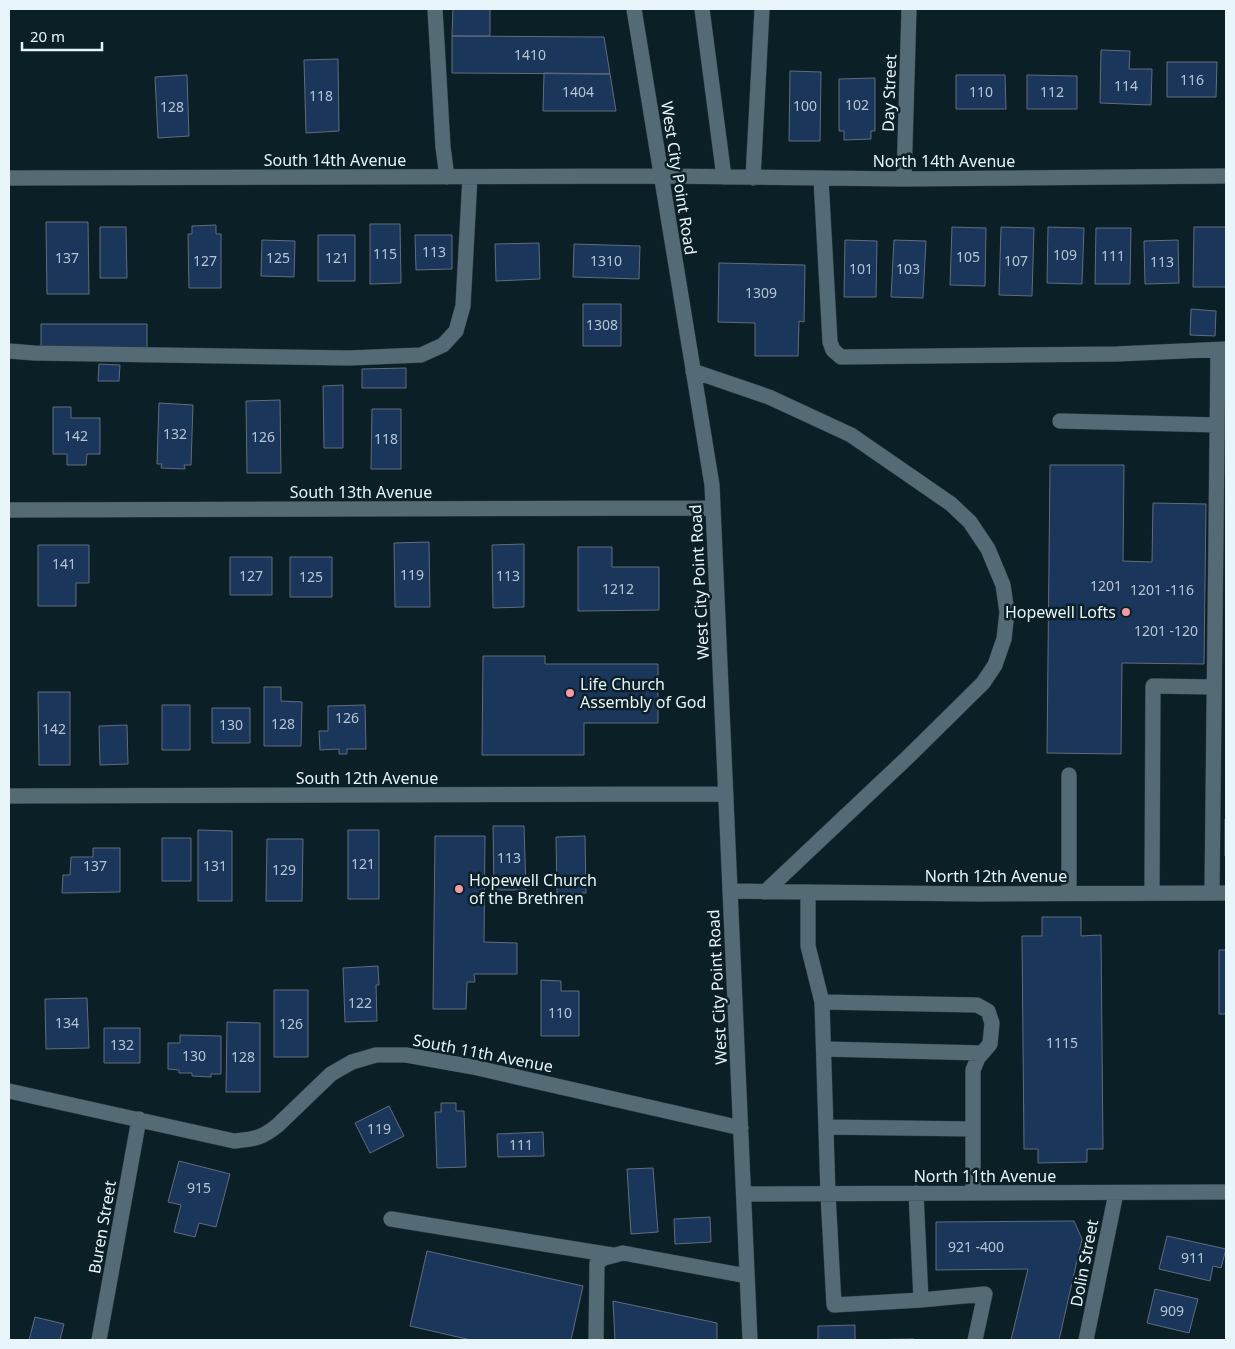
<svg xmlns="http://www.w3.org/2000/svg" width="1235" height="1349" font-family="'Noto Sans',sans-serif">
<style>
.building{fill:#1b365b;stroke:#606c7d}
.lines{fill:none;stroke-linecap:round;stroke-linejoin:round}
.minor-casing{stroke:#2e383f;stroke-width:16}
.minor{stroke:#546a74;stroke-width:15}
.poi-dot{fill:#f49aa0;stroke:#0b1f27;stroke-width:2}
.labels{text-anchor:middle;stroke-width:5;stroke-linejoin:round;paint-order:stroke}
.number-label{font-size:14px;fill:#b5c5d2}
.street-label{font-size:16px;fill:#e8f5fa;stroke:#0b1f27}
.poi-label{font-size:16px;fill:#e8f5fa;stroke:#0b1f27;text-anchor:start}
</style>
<rect width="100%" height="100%" fill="#0b1f27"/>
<path class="building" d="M453 9H490V36H452Z
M452 36 604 37 610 74 452 73Z
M1101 50 1130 51 1129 69H1152L1151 105 1100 103Z
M338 59 339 131 306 133 304 60Z
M1167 62H1217L1216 97H1167Z
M790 71 821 72 820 141H789Z
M544 73 610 74 616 111H543Z
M187 75 189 136 158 138 155 77Z
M956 75H1005L1006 109H956Z
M1027 75 1077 76V109H1027Z
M875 78V131H871V139L844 140V131H839V79Z
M46 222H88L89 294H47Z
M370 224H400L401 283 370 284Z
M216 225V234H221V288H189L188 234H192V226Z
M100 227H126L127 278H100Z
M952 227 986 228 985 286 950 285Z
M1001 227 1034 228 1032 296 999 295Z
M1048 227 1084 228 1082 284 1047 283Z
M1194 227H1226V287H1193Z
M1096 228H1131L1130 284H1095Z
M318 235H355V281H318Z
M415 235H452V269L416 270Z
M262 240 295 241 294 277 261 276Z
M845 240 877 241 876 297H844Z
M894 240 926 241 923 298 891 297Z
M1178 240 1179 283 1145 284 1144 241Z
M539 243 540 279 496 281 495 244Z
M574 244 640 246 639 279 573 277Z
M719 263 805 265 804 322 799 321 798 356H755V323L718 322Z
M583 304H621V346H583Z
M1191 309 1216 311 1215 336 1190 335Z
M41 324H147V348H41Z
M99 364 120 365 119 381H98Z
M406 368V388H362V369Z
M343 385V448H324L323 386Z
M280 400 281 473H247L246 401Z
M159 403 193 405 191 465H184L185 469 161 468 162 464H157Z
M53 407H71V418H100V454H87L86 465H67V454H53Z
M372 409H401V469H371Z
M1050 465H1124L1123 561 1152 562 1153 503 1206 504 1204 664 1122 663 1121 754 1047 753Z
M429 542 430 607H395L394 543Z
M524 544V607L493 608 492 545Z
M38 545H89V583H76V606H38Z
M578 547H612V567H659V610L578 611Z
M230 557H272V595H230Z
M290 557H332V597H290Z
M483 656H545V664H658V723H584V755H482Z
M264 687H281V701L302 702 301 746H264Z
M38 692H70V765H39Z
M162 705H190V750H162Z
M365 705 366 749H347V754H339V749L320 750 319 731H328V706Z
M212 708H250V743H212Z
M127 725 128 764 100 765 99 726Z
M1225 819H1226V856H1225Z
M493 826H524L526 890H494Z
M198 830 232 831V901H198Z
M348 830H379V899H348Z
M435 836H485L484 942 517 943V974H474L475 982H467L466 1009H433Z
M585 836 586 893 557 894 556 837Z
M162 838H191V881H162Z
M267 839H303L302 901H266Z
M93 848H120V892L62 893 63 875H70L71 857H93Z
M1042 917H1081V936L1101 935 1103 1149H1087V1162L1038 1163V1149H1024L1022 936H1042Z
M1219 950H1226V1014H1219Z
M378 966 379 985H376L377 1021 345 1022 343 968Z
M541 980 561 981V991H579V1036H541Z
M274 990H308V1057H274Z
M87 998 89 1048 46 1049 45 999Z
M227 1022 260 1023V1092H226Z
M104 1028H140V1063H104Z
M180 1035 221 1036V1074H211V1077L192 1076V1073H179V1070L168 1069V1043H180Z
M441 1103H456V1111H464L466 1167 437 1168 435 1112H441Z
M389 1106 404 1136 370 1153 355 1123Z
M543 1132 544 1156 498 1157 497 1134Z
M179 1161 230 1174 216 1227 199 1223 195 1237 174 1232 181 1205 168 1202Z
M653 1168 658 1232 631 1234 627 1169Z
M710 1217 711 1242 675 1244 674 1219Z
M1074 1221 1082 1239 1059 1340H1011L1028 1269 936 1270V1222Z
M1167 1236 1226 1249 1221 1268 1213 1266 1210 1281 1159 1269Z
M427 1251 583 1286 571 1340H471L410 1326Z
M1155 1289 1198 1299 1189 1333 1147 1323Z
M613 1301 717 1323V1340H615Z
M35 1317 64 1324 60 1340H29Z
M855 1325V1340L914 1339V1340H818V1326Z"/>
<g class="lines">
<defs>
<path id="minor" d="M435 9 443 147 447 177
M634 9 712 485 750 1340
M702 9 724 177
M9 178 662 176 904 179 1226 176
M753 178 762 9
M821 179 830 342 833 350 841 357 1117 354 1226 349
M904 179 909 9
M9 351 34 353 349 358 421 355 443 345 456 331 463 306 470 177
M693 371 769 397 851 435 951 504 970 522 988 549 1003 585 1007 612 1004 639 995 665 983 683 908 757 765 892
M1060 421 1217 425
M9 510 713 508
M1069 775V893
M9 796 726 794
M730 891 979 894 1226 893
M808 892V946L822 1002 828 1194 834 1305 921 1300 916 1193
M1152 893 1153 686 1214 687
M1212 893 1218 350
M822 1002 977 1005 988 1011 992 1023 990 1044 978 1058 973 1070V1193
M824 1049 982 1053
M9 1091 234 1141C254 1139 261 1139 278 1125L331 1074 352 1062 376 1055H406L473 1067 741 1128
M826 1127 973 1129
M744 1194 1226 1192
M391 1219 612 1255
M921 1300 985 1294 975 1340
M99 1340 139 1119
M596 1340 597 1263 604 1258 623 1253 747 1276
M1086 1340 1116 1193"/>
</defs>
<use href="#minor" class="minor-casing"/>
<use href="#minor" class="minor"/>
</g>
<g class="poi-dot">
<circle cx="1126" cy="612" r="5"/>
<circle cx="570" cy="693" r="5"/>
<circle cx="459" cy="889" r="5"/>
</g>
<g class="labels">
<g class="number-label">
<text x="530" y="60">1410</text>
<text x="1192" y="85">116</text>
<text x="1126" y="91">114</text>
<text x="578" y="97">1404</text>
<text x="981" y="97">110</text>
<text x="1052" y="97">112</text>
<text x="321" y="101">118</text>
<text x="857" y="110">102</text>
<text x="805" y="111">100</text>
<text x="172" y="112">128</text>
<text x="434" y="257">113</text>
<text x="385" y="259">115</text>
<text x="1065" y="260">109</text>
<text x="1113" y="261">111</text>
<text x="968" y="262">105</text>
<text x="67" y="263">137</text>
<text x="278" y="263">125</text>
<text x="337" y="263">121</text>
<text x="205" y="266">127</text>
<text x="606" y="266">1310</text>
<text x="1016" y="266">107</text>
<text x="1162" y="267">113</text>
<text x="861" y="274">101</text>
<text x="908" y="274">103</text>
<text x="761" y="298">1309</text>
<text x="602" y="330">1308</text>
<text x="175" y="439">132</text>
<text x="76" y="441">142</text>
<text x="263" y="442">126</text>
<text x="386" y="444">118</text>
<text x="64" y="569">141</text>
<text x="412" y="580">119</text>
<text x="251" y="581">127</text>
<text x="508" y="581">113</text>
<text x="311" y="582">125</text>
<text x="1106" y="591">1201</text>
<text x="618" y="594">1212</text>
<text x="1162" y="595">1201 -116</text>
<text x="1166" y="636">1201 -120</text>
<text x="347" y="723">126</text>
<text x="283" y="729">128</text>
<text x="231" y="730">130</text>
<text x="54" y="734">142</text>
<text x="509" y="863">113</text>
<text x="363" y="869">121</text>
<text x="95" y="871">137</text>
<text x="215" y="871">131</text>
<text x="284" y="875">129</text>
<text x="360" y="1008">122</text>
<text x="560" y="1018">110</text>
<text x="67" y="1028">134</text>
<text x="291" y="1029">126</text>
<text x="1062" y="1048">1115</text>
<text x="122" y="1050">132</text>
<text x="194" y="1061">130</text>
<text x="243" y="1062">128</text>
<text x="379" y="1134">119</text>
<text x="521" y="1150">111</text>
<text x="199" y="1193">915</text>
<text x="976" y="1252">921 -400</text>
<text x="1193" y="1263">911</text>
<text x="1172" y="1316">909</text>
</g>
<g class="street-label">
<text transform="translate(889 93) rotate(-88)" y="6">Day Street</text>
<text x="335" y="166">South 14th Avenue</text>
<text x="944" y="167">North 14th Avenue</text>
<text transform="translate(679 178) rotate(81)" y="6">West City Point Road</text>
<text x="361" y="498">South 13th Avenue</text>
<text transform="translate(699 582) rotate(-93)" y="6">West City Point Road</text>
<text x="367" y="784">South 12th Avenue</text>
<text x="996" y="882">North 12th Avenue</text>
<text transform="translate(717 987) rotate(-93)" y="6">West City Point Road</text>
<text transform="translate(483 1053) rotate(11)" y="6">South 11th Avenue</text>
<text x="985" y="1182">North 11th Avenue</text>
<text transform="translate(102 1227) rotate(-80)" y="6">Buren Street</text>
<text transform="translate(1084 1263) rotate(-79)" y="6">Dolin Street</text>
</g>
<g class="poi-label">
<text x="1116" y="618" text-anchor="end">Hopewell Lofts</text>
<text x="580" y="690">Life Church<tspan x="580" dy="18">Assembly of God</tspan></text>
<text x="469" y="886">Hopewell Church<tspan x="469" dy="18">of the Brethren</tspan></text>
</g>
</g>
<rect width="1235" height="1349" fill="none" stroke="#e8f5fa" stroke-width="20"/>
<path d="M22 42v8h80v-8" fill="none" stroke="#e8f5fa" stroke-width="2.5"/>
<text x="30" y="42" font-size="15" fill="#e8f5fa" stroke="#0b1f27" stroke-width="4" paint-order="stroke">20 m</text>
</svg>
